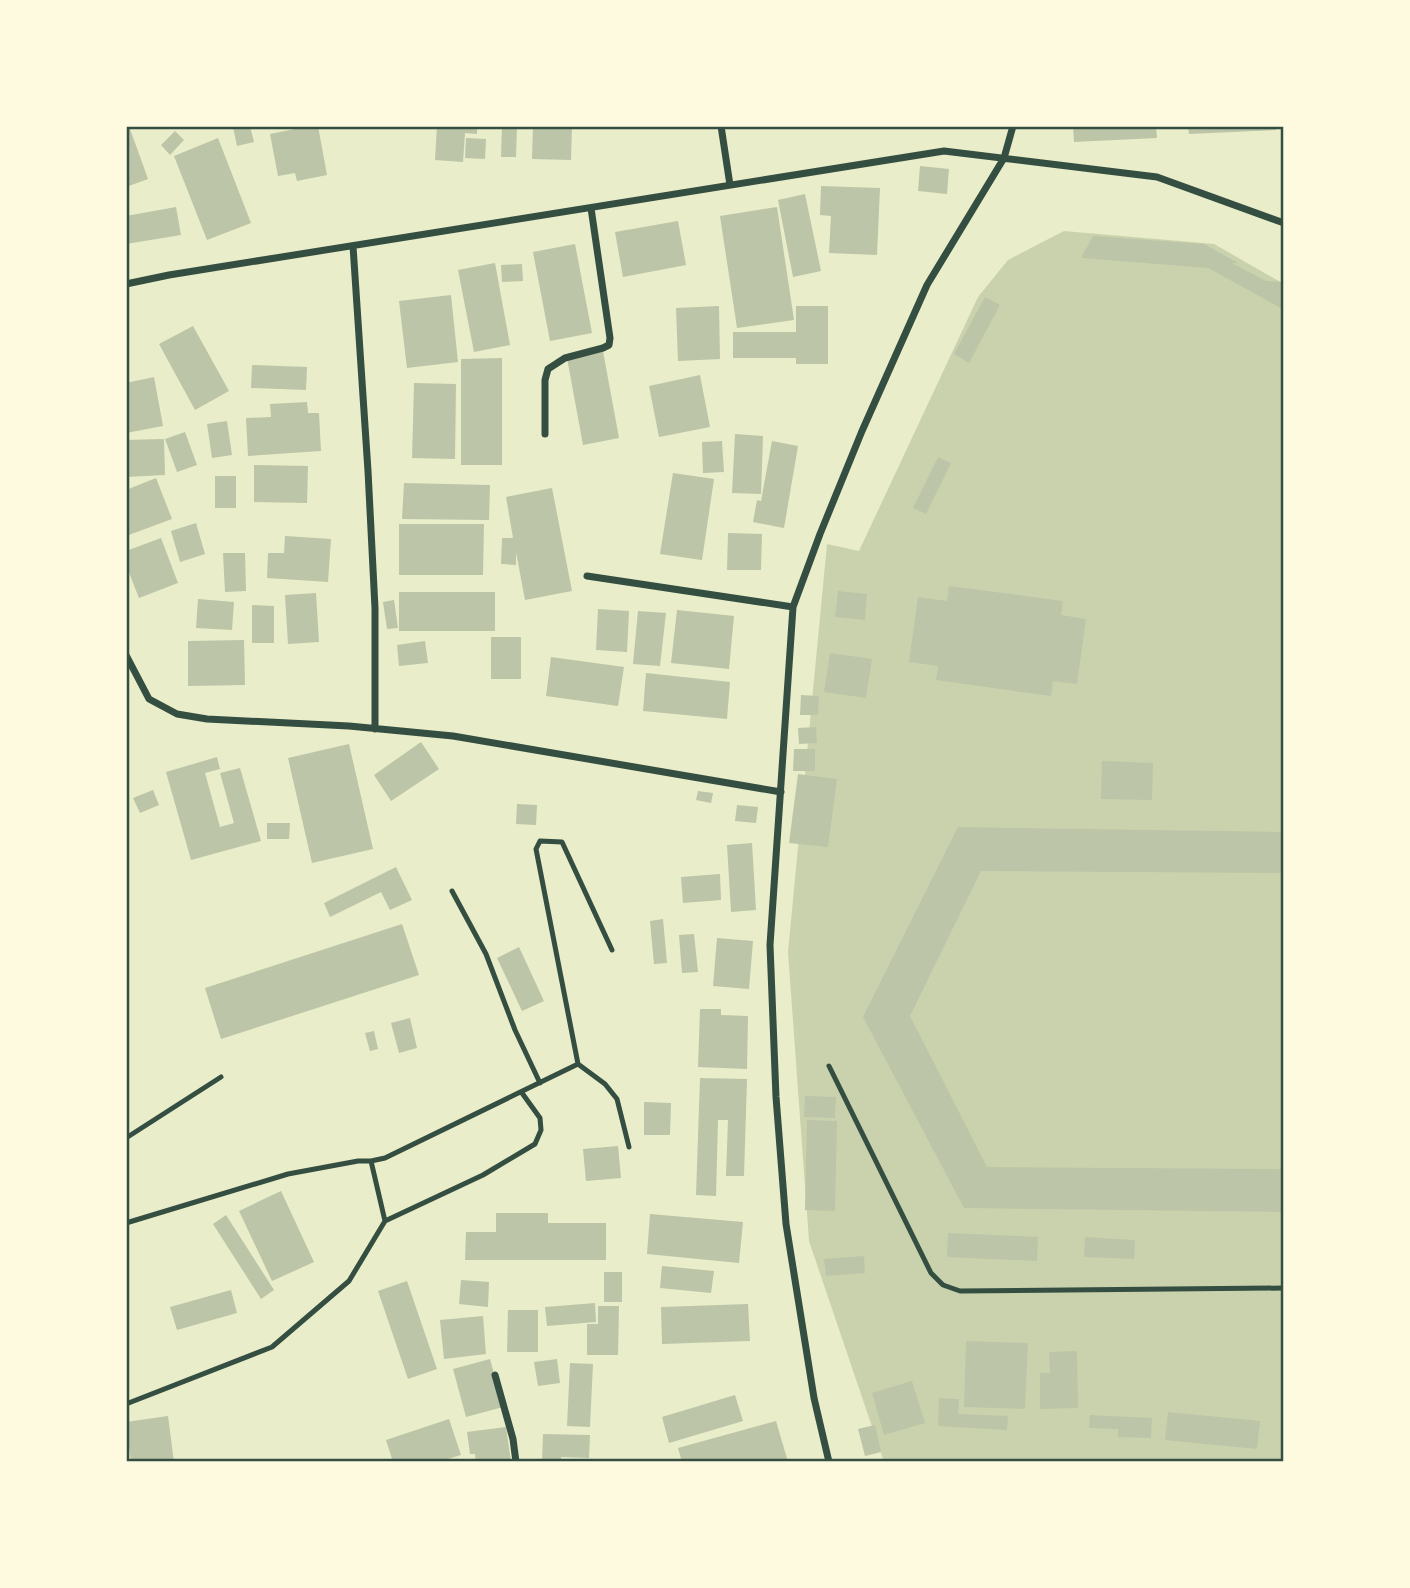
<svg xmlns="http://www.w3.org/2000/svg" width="1410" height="1588" font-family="'Asap Condensed',sans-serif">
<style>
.green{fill:#cad2ad}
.building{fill:#bcc5a7}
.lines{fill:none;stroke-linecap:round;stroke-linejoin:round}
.service{stroke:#344e41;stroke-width:5}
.minor{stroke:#344e41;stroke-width:7}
.neatline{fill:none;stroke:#344e41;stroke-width:2.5}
</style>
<rect width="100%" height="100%" fill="#e9edc9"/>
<path class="green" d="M1064 231 1214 244 1284 284V1462H884L809 1241 788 952 827 544 859 551 978 297 1008 260Z"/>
<path class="building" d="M126 126H129L148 179 126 187Z
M240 126H250L254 142 237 146 233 127Z
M309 126H318L327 175 297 181 295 173 278 176 270 134Z
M437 126H477V134L465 133 463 162 435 160Z
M502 126H517L516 157H501Z
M533 126H572L571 160 532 159Z
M1073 126H1156L1157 138 1074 142Z
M1188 126H1276V130L1189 134Z
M175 131 184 140 170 155 161 145Z
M218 138 251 223 207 240 174 156Z
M466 138 486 139 485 159 465 158Z
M920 166 949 169 947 194 918 191Z
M821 186 880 188 877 255 829 253 831 216 820 215Z
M805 194 821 271 793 277 778 200Z
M176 207 181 235 126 244V216Z
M777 207 794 320 737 328 720 216Z
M678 221 686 265 623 277 615 232Z
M1093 236 1204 244 1238 263H1232L1266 281 1284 282V310L1208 268 1081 258Z
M575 244 592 333 550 341 533 252Z
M495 263 510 345 474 352 458 270Z
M522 264 523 281 502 282 501 265Z
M451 295 458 362 407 368 399 301Z
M985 297 1000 305 969 363 954 354Z
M719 306 720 359 678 361 676 308Z
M796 306H828V364H796V358H733V332H796Z
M193 326 229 391 195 410 159 344Z
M603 351 619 438 583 445 567 358Z
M502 358V465H461V359Z
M252 365 307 367 306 390 251 388Z
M700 375 710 427 659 437 649 386Z
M154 377 163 426 126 433V383Z
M414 383 456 384 455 459 412 458Z
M307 402 308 413H319L321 451 248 456 246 418 271 417 270 404Z
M227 421 232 455 212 458 207 424Z
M185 432 197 465 177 472 165 439Z
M735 434 763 436 761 494 732 493Z
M164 439 165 475 126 477V440Z
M722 441 724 472 703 473 702 442Z
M772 441 798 446 784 528 753 522 757 500 761 501Z
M938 457 951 463 926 514 913 508Z
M254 465 308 466 307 503 254 502Z
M673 473 714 479 702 560 660 554Z
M215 476H236V508H215Z
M156 478 172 519 126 536V490Z
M404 483 490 485 489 520 402 519Z
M552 488 572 591 525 600 516 552V565L501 564 502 538H513L506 497Z
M196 523 205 554 180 562 171 531Z
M399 524H484L483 575H399Z
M728 533 762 534 761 570H727Z
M285 536 331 539 328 582 267 578 268 553H284Z
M161 538 178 583 139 598 126 565V551Z
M223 553H245L246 591 225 592Z
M949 586 1063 601 1061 615 1086 619 1077 684 1053 681 1051 696 936 680 938 666 909 662 918 597 947 601Z
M838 591 867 594 865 620 835 617Z
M399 592H495V631H399Z
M316 593 319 642 288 644 285 595Z
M198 599 234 602 232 630 196 628Z
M394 600 398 628 387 629 383 602Z
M252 605 274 606V643H252Z
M598 609 629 611 627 652 596 650Z
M677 610 734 616 729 669 671 663Z
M638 611 666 613 660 666 633 664Z
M491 637H521V679H491Z
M244 640 245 685 188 686V641Z
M425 641 428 663 399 666 397 645Z
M830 653 872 659 866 698 824 692Z
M551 657 624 667 618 706 546 696Z
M646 673 730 682 727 719 643 711Z
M801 695 819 696 818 715H800Z
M816 727 817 743 799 744 798 728Z
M421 742 439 769 391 801 374 775Z
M349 744 373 849 312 863 288 758Z
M794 749H815V771H793Z
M217 757 220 769 205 773 220 827 234 823 220 773 240 768 261 841 191 860 166 772Z
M1102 761 1153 763 1152 800 1101 799Z
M798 774 837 779 828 847 789 843Z
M153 790 159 805 140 813 133 798Z
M698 791 713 793 711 803 696 800Z
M517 804 537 805 536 825 516 824Z
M737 805 758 807 756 823 735 821Z
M267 823H290L289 839H267Z
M958 827 1284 832V873L981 871 910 1016 987 1167 1284 1169V1212L964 1208 863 1017Z
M752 843 756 910 731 912 727 845Z
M396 867 412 900 390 910 381 892 330 917 324 903Z
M720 874 721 900 683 903 681 877Z
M663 919 667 963 654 964 650 921Z
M402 924 419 975 221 1039 205 988Z
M694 934 698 972 682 973 679 935Z
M717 938 753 941 749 989 713 986Z
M519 947 544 1001 522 1011 497 958Z
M700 1009H721V1015L748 1016 747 1069 698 1067Z
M410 1018 417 1048 399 1053 391 1023Z
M374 1031 378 1049 370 1051 365 1033Z
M700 1078 747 1079 744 1176H726L728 1120H718L716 1196 696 1195Z
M805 1096 836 1097 835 1118 804 1117Z
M644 1102 671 1103 670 1135H644Z
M807 1120 837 1121 835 1211 805 1210Z
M618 1146 621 1178 586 1181 583 1149Z
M281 1191 314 1262 272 1281 239 1211Z
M496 1213H548V1223H606V1260H465L466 1232H496Z
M650 1214 743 1222 739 1263 647 1254Z
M226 1215 274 1290 261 1299 213 1224Z
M948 1233 1038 1237 1037 1261 947 1257Z
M1085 1237 1135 1240 1134 1259 1084 1257Z
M864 1256 865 1273 826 1276 824 1259Z
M662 1266 714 1271 711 1293 660 1288Z
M604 1272H622V1302H604Z
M461 1280 489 1282 488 1307 459 1304Z
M407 1281 437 1369 408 1379 378 1291Z
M231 1290 237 1313 177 1330 170 1307Z
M595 1303 596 1322 547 1326 545 1307Z
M748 1304 750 1341 662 1344 661 1307Z
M598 1306H619L618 1355H587V1324H598Z
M508 1310H538V1352H507Z
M483 1316 486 1354 444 1359 440 1320Z
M966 1341 1028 1343 1025 1409 964 1407Z
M1077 1351 1078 1408 1040 1409V1373H1050L1049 1352Z
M490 1359 503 1407 466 1417 453 1369Z
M557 1359 560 1383 538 1386 534 1362Z
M570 1363 593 1364 590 1427 567 1426Z
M912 1381 925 1423 884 1435 872 1393Z
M735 1395 743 1421 669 1443 662 1417Z
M939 1398 959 1399 958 1414 1008 1416 1007 1430 938 1426Z
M1168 1412 1260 1421 1257 1449 1165 1440Z
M1090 1415 1152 1418 1151 1438 1118 1437V1429L1089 1428Z
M168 1416 174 1462H131L126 1422Z
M449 1419 461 1455 438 1462H393L386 1440Z
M776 1421 788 1462H682L678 1448Z
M875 1425 881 1452 865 1456 858 1429Z
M506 1427 511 1462H476L475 1454H470L467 1432Z
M543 1434 590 1435 589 1458 561 1457V1462H542Z"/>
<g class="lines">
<path class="service" d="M452 891 486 954 515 1030 540 1083
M578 1064 605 1084 617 1099 629 1147
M829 1066 931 1273 943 1285 960 1291 1284 1288
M126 1138 221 1077
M385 1221 483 1175 535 1144 541 1130 540 1118 522 1093
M126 1223 288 1174 358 1161H371L385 1158 578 1064 536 849 540 841 562 842 612 950
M126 1404 272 1347 349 1281 385 1221 371 1161"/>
<path class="minor" d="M721 126 730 185
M353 246 368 471 375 608V729
M126 284 169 275 944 151 1157 177 1284 223
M545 434V380L548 369 565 358 603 348 609 345 610 338 591 208
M587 576 793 607
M126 655 149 699 177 714 207 719 349 726 453 736 781 792
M495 1375 513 1439 516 1462
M829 1462 814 1398 786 1224 776 1097 770 945 793 607 820 534 862 431 927 285 1004 158 1013 126"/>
</g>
<rect width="1410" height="1588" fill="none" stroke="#fefae0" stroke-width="256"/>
<rect x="128" y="128" width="1154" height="1332" class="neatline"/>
</svg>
